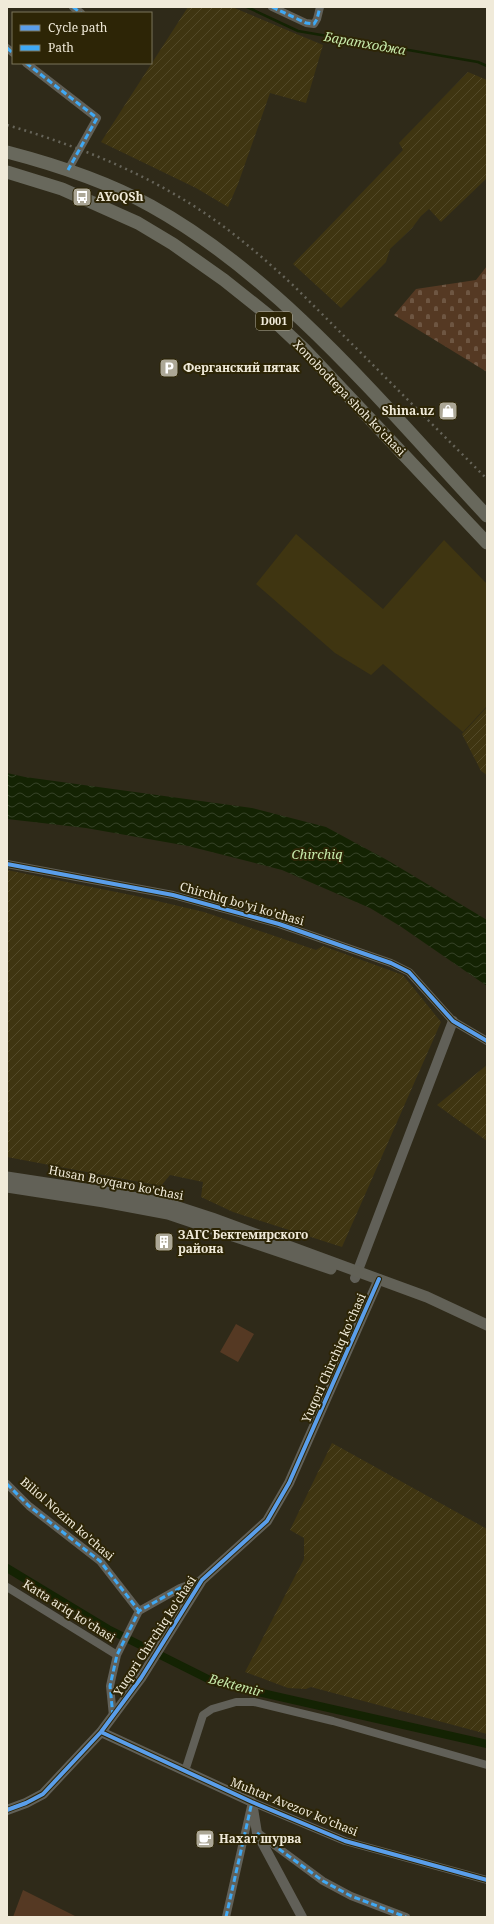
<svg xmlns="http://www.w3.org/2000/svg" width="494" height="1924" font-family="'Noto Serif',serif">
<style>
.built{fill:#3f3511}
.industrial{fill:url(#industrial-furrows)}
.cemetery{fill:url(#cemetery-stones)}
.pitch{fill:#553923}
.water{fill:url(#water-waves)}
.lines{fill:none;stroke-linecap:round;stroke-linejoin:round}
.stream{stroke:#142303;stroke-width:2.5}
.canal{stroke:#142303;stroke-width:8}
.minor{stroke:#616058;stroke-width:8}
.tertiary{stroke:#616058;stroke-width:10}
.secondary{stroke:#626157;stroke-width:11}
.trunk{stroke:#68685c;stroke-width:13}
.rail{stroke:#666459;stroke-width:2.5;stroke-dasharray:2 4;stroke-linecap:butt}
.quiet{stroke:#3fa9f5;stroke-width:3;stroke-dasharray:6 3;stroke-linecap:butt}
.cycleway-casing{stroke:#2d2506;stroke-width:6}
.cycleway{stroke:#5a9eea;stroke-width:4}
.labels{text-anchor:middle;stroke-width:4;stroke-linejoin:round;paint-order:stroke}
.shield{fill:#2d2506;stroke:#b6af9a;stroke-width:1}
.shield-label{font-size:11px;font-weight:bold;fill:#f0ead9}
.poi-label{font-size:12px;font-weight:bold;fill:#f0ead9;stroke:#2d2506;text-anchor:start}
.street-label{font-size:12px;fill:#f0ead9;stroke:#2d2506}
.water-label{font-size:13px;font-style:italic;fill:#c7eaab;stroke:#2d2506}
</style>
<defs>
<pattern id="industrial-furrows" width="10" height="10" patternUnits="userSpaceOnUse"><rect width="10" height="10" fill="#3f3511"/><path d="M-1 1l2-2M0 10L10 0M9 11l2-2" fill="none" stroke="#524928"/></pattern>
<pattern id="cemetery-stones" width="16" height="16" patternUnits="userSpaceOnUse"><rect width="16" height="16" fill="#553923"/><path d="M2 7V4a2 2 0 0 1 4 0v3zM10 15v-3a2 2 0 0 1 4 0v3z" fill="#6e5642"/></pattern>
<pattern id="water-waves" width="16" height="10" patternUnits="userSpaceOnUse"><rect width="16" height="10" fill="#142303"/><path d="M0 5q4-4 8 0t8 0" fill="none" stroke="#364327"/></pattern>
</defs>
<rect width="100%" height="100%" fill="#2f2a19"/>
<path class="built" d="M296 534 383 609 444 540 487 584V706L463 732 383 664 371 675 335 653 256 584Z"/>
<path class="industrial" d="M188 7H232L323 45 306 103 270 93 238 184 228 207 196 188 101 142Z
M468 72 487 80V178L441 222 429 209 421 216 412 228 390 249 386 262 341 308 293 264 403 150 399 143Z
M487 707V775L481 771 462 734Z
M7 870 136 896 204 912 316 950 323 946 403 975 441 1022 342 1247 233 1212 201 1197 203 1182 170 1175 161 1186 7 1157Z
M487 1065V1141L437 1105Z
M332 1443 487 1529V1734L311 1687 306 1689 288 1688 245 1672 304 1559V1538L290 1530Z"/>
<path class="cemetery" d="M487 266V372L394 315 416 289 476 280Z"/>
<path class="pitch" d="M236 1324 254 1334 238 1362 220 1352Z
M23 1890 77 1917H13Z"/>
<path class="water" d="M7 773 25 777 252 808 326 827 387 860 487 920V986L400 926 370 908 282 870 188 846 86 828 7 819Z"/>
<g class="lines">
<path class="stream" d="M247 7 298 31 478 62 487 66"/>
<path class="canal" d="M7 1568 108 1629 214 1682 487 1744"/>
<path class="minor" d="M73 7 81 13
M272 7 306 23 314 24 317 19 320 7
M7 48 13 53
M26 63 97 118 68 170
M7 864 173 895 279 924 391 963 409 972 453 1021 487 1041
M7 1484 29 1506 100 1561 139 1611
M7 1587 117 1655
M113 1716 110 1686 117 1655 139 1611 180 1588 202 1580
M185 1771 203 1715 212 1709 236 1702H254L333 1721 487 1765
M258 1833 323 1881 351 1896 406 1917
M226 1917 252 1802 345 1841 487 1880"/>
<path class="tertiary" d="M355 1278 453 1021
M101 1732 252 1802 257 1833 302 1917
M7 1810 26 1803 43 1794 101 1732 141 1678 202 1580 267 1521 289 1483 379 1279"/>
<path class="secondary" d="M7 1177 105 1192 169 1204 212 1218 427 1297 487 1325
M7 1187 104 1202 168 1214 331 1269"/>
<path class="trunk" d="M7 152C57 165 106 181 151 206 281 278 386 408 487 516
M7 172 62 189 138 223 173 244 224 280 268 315 304 349 487 543"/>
<path class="rail" d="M7 125C75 145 141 171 200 210 235 233 266 260 296 288L487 479"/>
<path class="quiet" d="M73 7 81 13
M272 7 306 23 314 24 317 19 320 7
M7 48 13 53
M26 63 97 118 68 170
M7 1484 29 1506 100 1561 139 1611
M113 1716 110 1686 117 1655 139 1611 180 1588 201 1580
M257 1833 323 1881 351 1896 406 1917
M226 1917 252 1802"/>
<defs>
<path id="cycleway" d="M7 864 173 895 279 924 391 963 409 972 453 1021 487 1041
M101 1732 252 1802 345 1841 487 1880
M7 1810 26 1803 43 1794 101 1732 141 1678 202 1580 267 1521 289 1483 379 1279"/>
</defs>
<use href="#cycleway" class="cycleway-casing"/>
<use href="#cycleway" class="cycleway"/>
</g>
<defs>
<symbol id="bus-square" viewBox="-11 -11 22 22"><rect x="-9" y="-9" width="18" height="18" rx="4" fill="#aca796" stroke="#2d2506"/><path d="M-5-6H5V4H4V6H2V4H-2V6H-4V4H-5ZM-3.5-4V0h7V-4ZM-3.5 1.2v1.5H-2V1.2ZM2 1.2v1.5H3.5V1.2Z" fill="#fff"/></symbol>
<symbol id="parking-square" viewBox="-11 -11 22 22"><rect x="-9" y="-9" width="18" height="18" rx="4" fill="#aca796" stroke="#2d2506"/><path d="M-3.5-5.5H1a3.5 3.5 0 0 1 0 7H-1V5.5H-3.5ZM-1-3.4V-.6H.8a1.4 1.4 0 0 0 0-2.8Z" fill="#fff"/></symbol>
<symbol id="shop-square" viewBox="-11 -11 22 22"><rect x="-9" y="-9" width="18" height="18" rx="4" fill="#aca796" stroke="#2d2506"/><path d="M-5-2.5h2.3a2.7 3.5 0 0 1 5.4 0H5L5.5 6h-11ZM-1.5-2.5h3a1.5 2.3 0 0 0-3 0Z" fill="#fff"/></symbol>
<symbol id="building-square" viewBox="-11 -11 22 22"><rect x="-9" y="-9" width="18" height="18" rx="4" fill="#aca796" stroke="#2d2506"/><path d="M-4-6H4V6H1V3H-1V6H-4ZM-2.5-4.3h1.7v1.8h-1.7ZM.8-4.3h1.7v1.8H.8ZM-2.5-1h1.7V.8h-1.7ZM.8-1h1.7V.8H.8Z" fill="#fff"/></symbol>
<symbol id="cafe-square" viewBox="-11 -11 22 22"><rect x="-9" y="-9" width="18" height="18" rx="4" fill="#aca796" stroke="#2d2506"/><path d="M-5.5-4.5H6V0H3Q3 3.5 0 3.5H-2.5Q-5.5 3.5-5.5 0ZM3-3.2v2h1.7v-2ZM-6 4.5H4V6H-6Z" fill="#fff"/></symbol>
</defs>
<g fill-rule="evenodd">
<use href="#bus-square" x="71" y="186" width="22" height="22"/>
<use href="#parking-square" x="158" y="357" width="22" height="22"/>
<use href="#shop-square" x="437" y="400" width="22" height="22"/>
<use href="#building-square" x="153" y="1231" width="22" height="22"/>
<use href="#cafe-square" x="194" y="1828" width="22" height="22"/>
</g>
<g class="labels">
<rect class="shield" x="256" y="312" width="36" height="18" rx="3"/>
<g class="shield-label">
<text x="274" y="325">D001</text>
</g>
<g class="poi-label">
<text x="96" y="201">AYoQSh</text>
<text x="183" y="372">Ферганский пятак</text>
<text x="434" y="415" text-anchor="end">Shina.uz</text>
<text x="178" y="1239">ЗАГС Бектемирского<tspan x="178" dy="14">района</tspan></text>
<text x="219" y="1843">Нахат шурва</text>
</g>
<g class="street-label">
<text transform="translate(349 398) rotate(46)" y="4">Xonobodtepa shoh ko'chasi</text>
<text transform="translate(242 904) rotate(16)" y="4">Chirchiq bo'yi ko'chasi</text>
<text transform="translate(116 1183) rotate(11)" y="4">Husan Boyqaro ko'chasi</text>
<text transform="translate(334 1358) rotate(-66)" y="4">Yuqori Chirchiq ko'chasi</text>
<text transform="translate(67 1519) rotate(41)" y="4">Biliol Nozim ko'chasi</text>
<text transform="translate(69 1611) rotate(32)" y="4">Katta ariq ko'chasi</text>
<text transform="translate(155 1636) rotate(-57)" y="4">Yuqori Chirchiq ko'chasi</text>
<text transform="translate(294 1807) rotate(22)" y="4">Muhtar Avezov ko'chasi</text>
</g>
<g class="water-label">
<text transform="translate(365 43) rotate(10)" y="5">Баратходжа</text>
<text x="317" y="859">Chirchiq</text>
<text transform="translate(236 1685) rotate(15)" y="5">Bektemir</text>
</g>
</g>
<rect width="494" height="1924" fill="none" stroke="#f0ead9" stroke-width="16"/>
<rect x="12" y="12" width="140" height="52" fill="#2d2506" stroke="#7b745a"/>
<rect x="20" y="25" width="20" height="6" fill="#5a9eea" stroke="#7b745a"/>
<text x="48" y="32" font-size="12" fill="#f0ead9">Cycle path</text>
<rect x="20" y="45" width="20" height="6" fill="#3fa9f5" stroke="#7b745a"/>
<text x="48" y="52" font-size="12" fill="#f0ead9">Path</text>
</svg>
